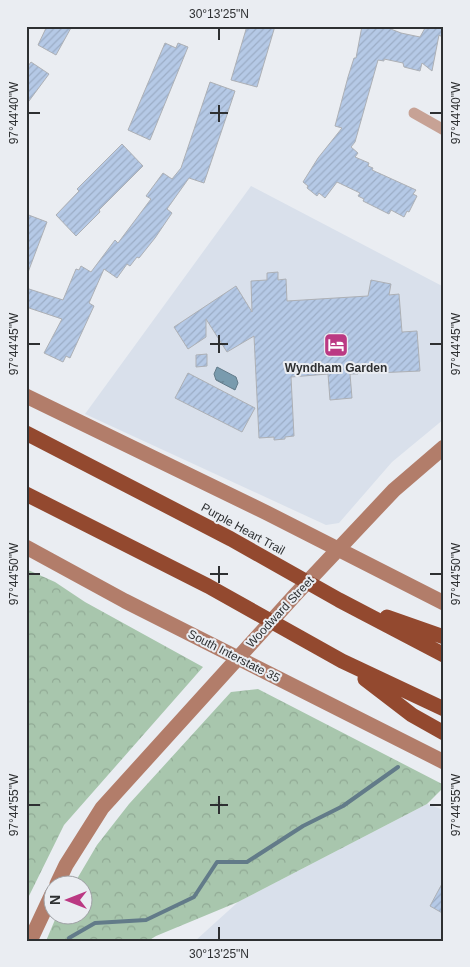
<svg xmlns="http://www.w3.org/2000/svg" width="470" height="967" font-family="Helvetica,sans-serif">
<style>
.built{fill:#d9e0eb}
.forest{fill:url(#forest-crowns)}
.water{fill:url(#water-ripples);stroke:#627b89}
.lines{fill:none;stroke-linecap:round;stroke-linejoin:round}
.stream{stroke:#627b89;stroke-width:4}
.building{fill:url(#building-hatch);stroke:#adb0b5}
.street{stroke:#c7a295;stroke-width:11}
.secondary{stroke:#b27d6a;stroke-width:15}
.highway{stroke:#93492f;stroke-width:15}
.ticks{fill:none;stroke:#2e3032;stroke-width:2}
.labels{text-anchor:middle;stroke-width:4;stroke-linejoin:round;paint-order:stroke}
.poi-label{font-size:12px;font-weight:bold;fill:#2e3032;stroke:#eaedf2}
.street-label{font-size:12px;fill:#2e3032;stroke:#eaedf2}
.neatline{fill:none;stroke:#2e3032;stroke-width:2}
.ticks-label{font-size:12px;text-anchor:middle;fill:#2e3032}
</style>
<defs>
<pattern id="forest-crowns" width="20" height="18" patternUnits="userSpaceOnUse" patternTransform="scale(1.25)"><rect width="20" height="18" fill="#a8c6ad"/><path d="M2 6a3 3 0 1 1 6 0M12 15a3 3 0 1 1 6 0" fill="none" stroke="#91aa95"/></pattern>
<pattern id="water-ripples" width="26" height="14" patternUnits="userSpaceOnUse" patternTransform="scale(1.25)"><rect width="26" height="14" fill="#799bae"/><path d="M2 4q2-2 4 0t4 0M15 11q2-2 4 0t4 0" fill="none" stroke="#647f8e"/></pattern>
<pattern id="building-hatch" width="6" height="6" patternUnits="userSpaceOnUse" patternTransform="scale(1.25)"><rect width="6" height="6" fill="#b5c9e6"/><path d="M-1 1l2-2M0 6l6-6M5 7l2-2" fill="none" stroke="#9cadc6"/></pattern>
</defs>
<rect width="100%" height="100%" fill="#eaedf2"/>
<path class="built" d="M251 186 444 287V419L392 462 339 523 326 525 85 414Z
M427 804 444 810V941H195L238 902Z"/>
<path class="forest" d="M26 569 55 582 85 602 203 667 64 825 26 902Z
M258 689 444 785V787L427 804 238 902 156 936 148 941H46L57 915 82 914V884H74L97 845 129 804 231 692Z"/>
<path class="water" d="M217 367 236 377 238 383 235 390 216 380 214 374Z"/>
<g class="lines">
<path class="stream" d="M69 941V938L95 923 146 920 194 897 217 862H247L303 826 343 806 398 767"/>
</g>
<path class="building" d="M47 26H72L56 55 38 45Z
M247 26H275L257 87 231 80Z
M362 26H383L401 33 420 37 425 28 422 26H444V38L439 35 432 71 422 63 420 71 404 67 403 63 384 59V61L378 60 355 142 351 147 358 153 355 157 369 163 368 166 373 168 372 170 416 190 413 194 417 196 409 212 407 211 404 217 391 210 389 214 363 201 364 199 358 196 360 193 337 182 325 198 319 193 317 196 307 188 308 186 303 182 318 158 342 128 335 126 348 77 354 58H356Z
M165 43 176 48 178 43 188 47 150 140 128 130Z
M31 62 49 74 26 105V69Z
M210 82 235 91 204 183 189 178 167 209 172 213 155 238 139 258 137 257 130 266 127 264 117 278 104 269 89 303 94 306 70 358 66 356 63 362 44 353 62 319 26 307V288L63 300 76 269 79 270 81 266 91 272 115 240 118 243 151 199 146 196 163 173 172 179 181 168Z
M122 144 143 166 99 210 100 212 76 236 56 215 79 191 77 189Z
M26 214 47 222 27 275H26Z
M278 272V280L286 279 287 301 368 296 371 280 391 284 389 295 399 294 402 332 417 331 420 371 376 373V371L358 372V374H350L352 398 330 400 328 374 291 377 294 436 285 437V439L274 440V437L259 438 254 336 227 352 206 319V337L188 349 174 327 236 286 252 312 251 281 267 280V273Z
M207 354V366L196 367V355Z
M188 373 255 408 242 432 175 398Z
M444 880V914L430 906Z"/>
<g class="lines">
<path class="street" d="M414 113 444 130"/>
<path class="secondary" d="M26 396 267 513 444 603
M26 547 125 601 444 762
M57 884 66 865 102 808 296 594 394 490 444 447
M30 941 52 894"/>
<path class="highway" d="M26 433 231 539 339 600 444 655
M26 494 208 586 342 661 444 709
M387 617 444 637
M365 679 412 715 444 733"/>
</g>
<path class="ticks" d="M219 28V40M219 105V122M28 113H40M210 113H228M430 113H442M219 335V353M28 344H40M210 344H228M430 344H442M219 566V583M28 574H40M210 574H228M430 574H442M219 796V814M28 805H40M210 805H228M430 805H442M219 927V940"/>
<defs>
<symbol id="hotel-square" viewBox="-11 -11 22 22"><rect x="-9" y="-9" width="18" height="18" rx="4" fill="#bb3983" stroke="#eaedf2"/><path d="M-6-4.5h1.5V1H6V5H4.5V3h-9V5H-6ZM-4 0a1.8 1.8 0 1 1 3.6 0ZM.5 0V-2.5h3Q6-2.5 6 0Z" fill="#fff"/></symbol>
</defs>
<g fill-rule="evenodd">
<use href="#hotel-square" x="322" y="331" width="28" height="28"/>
</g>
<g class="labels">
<g class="poi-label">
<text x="336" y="372">Wyndham Garden</text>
</g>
<g class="street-label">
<text transform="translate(243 529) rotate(29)" y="4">Purple Heart Trail</text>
<text transform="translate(280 612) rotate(-47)" y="4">Woodward Street</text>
<text transform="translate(234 656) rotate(27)" y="4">South Interstate 35</text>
</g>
</g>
<rect width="470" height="967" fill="none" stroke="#eaedf2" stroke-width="55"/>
<g transform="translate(68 900) rotate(270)"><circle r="24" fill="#eaedf2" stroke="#9fa1a5"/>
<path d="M0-4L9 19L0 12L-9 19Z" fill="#bb3983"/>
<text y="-8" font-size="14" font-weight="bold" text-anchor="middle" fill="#2e3032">N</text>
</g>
<rect x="28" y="28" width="414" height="912" class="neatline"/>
<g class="ticks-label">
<text x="219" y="18">30°13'25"N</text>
<text transform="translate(456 113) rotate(-90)" y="4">97°44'40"W</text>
<text transform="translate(14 113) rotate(-90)" y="4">97°44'40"W</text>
<text transform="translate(456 344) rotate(-90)" y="4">97°44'45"W</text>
<text transform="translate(14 344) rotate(-90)" y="4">97°44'45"W</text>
<text transform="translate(456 574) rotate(-90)" y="4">97°44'50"W</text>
<text transform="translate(14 574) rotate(-90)" y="4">97°44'50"W</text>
<text transform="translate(14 805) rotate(-90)" y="4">97°44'55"W</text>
<text transform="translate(456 805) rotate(-90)" y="4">97°44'55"W</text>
<text x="219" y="958">30°13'25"N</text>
</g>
</svg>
